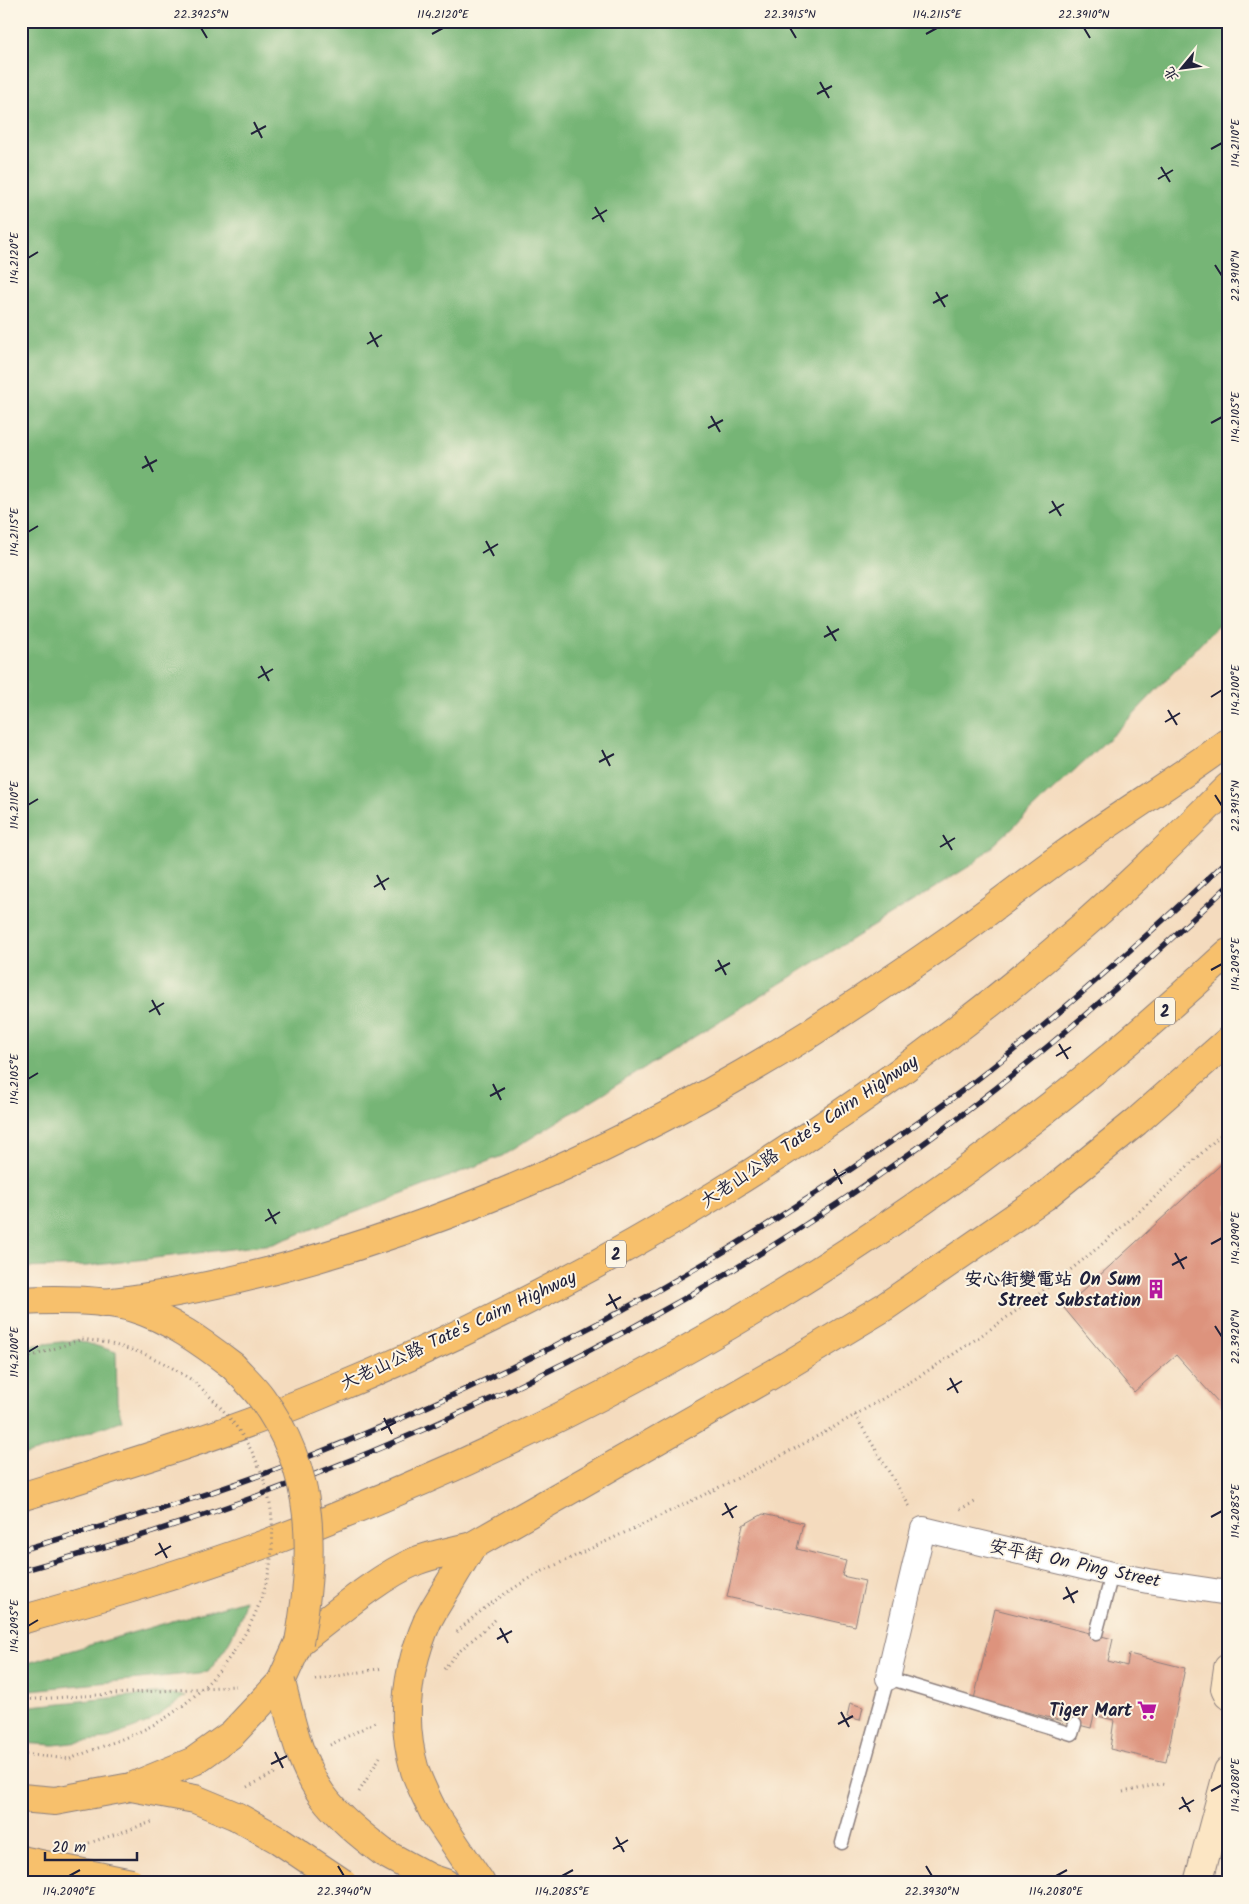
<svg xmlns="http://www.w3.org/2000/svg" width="1249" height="1904" font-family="Kalam,'LXGW WenKai TC',sans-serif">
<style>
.forest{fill:#76b576;stroke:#4c6c58}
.building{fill:#dd937d}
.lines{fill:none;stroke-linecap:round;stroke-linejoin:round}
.lane-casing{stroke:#8b7e7c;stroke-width:15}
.street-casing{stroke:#8b7e7c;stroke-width:26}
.secondary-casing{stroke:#8b7e7c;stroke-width:30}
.primary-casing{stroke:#8b7e7c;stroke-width:30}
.highway-casing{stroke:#8b7e7c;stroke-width:30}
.path{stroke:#8b7e7c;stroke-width:3;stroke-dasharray:1 4;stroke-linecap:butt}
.lane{stroke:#fff;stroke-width:12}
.street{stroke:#fff;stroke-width:24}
.secondary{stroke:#fce6c4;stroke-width:28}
.primary{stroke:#f7c06c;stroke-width:28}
.highway{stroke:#f7c06c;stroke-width:28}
.rail-casing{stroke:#22223b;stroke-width:5.5}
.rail{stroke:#fcf5e5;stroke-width:4;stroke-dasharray:11;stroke-linecap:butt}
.primary-bridge-casing{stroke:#8b7e7c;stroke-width:30;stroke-linecap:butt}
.highway-bridge-casing{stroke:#8b7e7c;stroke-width:30;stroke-linecap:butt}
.path-bridge{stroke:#8b7e7c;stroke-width:3;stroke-dasharray:1 4;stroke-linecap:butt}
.primary-bridge{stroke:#f7c06c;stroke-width:28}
.highway-bridge{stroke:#f7c06c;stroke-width:28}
.ticks{fill:none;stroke:#22223b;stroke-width:2}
.labels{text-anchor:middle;stroke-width:4;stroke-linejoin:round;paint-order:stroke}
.shield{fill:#fcf5e5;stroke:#63616e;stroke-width:1}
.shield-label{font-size:16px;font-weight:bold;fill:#22223b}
.street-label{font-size:18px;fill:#22223b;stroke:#fcf5e5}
.poi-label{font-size:18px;font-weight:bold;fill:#22223b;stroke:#fcf5e5;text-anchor:end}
.neatline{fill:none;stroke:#22223b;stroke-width:2}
.ticks-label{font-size:12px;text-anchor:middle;fill:#22223b}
</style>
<rect width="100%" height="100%" fill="#fcf5e5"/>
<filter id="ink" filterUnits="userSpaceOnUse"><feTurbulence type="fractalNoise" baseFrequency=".02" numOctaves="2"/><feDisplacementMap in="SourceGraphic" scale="10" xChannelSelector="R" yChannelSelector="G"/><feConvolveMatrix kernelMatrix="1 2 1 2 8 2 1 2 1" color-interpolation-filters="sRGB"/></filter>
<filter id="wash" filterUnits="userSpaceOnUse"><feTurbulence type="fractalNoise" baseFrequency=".0096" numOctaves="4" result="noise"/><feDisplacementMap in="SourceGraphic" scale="20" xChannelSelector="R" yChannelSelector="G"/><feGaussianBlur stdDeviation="1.12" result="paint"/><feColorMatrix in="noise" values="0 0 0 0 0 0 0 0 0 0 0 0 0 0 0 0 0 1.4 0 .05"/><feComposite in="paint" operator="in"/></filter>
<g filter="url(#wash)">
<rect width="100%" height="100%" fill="#f4dbbe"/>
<path class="forest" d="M21 21H1228V615L1121 727 973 864 502 1156 273 1244 87 1266 21 1268Z
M77 1340 116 1352 117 1402 122 1420 39 1451 21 1456V1347Z
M245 1600C239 1629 226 1649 208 1672L21 1691V1665Z
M162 1693 186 1696 148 1723 105 1739 54 1745 21 1743V1707Z"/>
<g id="blocks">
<path class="building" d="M1228 1158V1413L1176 1355 1134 1392 1064 1308Z
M763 1514 803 1523 797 1549 846 1561 842 1576 865 1581 855 1626 727 1597 743 1525Z
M995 1609 1113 1639 1108 1661 1127 1666 1129 1654 1185 1668 1166 1762 1110 1749 1114 1720 1094 1715 1091 1728 974 1699Z
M850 1703 863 1707 860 1720 847 1717Z"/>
</g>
</g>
<g filter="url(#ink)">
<use href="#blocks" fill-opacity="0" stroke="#8b7e7c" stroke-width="1"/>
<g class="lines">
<defs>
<path id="lane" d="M1096 1634 1112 1574
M842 1843 888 1678 1072 1734 1075 1724"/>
<path id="street" d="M888 1678 923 1529 1112 1574 1148 1581 1228 1593"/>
<path id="secondary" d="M1228 1668 1225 1689 1228 1695
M1198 1883 1228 1771"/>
<path id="primary" d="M21 1301C51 1299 105 1299 133 1308 170 1319 203 1343 233 1366
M281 1682 299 1642
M21 1798 55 1801 131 1787
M236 1816 279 1840
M384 1853 430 1878 445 1883"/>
<path id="highway" d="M104 1303C166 1296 226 1283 286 1267 470 1217 647 1135 809 1034 857 1003 905 971 952 938 990 911 1027 881 1065 854 1118 816 1175 781 1228 742
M21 1497C121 1466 221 1436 318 1396 597 1282 857 1123 1084 925 1134 881 1181 834 1228 787
M21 1620C102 1597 183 1574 262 1545 622 1413 948 1215 1228 953
M428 1620 434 1609 472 1546
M299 1642C332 1617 378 1577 416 1561 433 1554 454 1551 472 1546L773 1374 886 1306 1044 1197 1136 1122 1228 1041
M434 1813 481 1883"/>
</defs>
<use href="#lane" class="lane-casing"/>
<use href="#street" class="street-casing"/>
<use href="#secondary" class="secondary-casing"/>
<use href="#primary" class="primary-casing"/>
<use href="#highway" class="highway-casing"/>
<path class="path" d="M21 1360 82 1339 108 1343 142 1353 166 1364 192 1380
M855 1415 910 1507
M960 1509 975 1502
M1226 1517H1228
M457 1632C483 1607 512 1588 543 1571 630 1530 718 1490 803 1444 890 1397 974 1344 1052 1284 1115 1237 1171 1182 1228 1128
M444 1669 455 1655 496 1619
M315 1680 383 1668
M21 1700 236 1686
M330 1745 378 1721
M21 1754 70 1759
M247 1787 277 1772
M359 1792 380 1757
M1123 1792 1161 1784 1167 1785
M89 1843 152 1822"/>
<use href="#lane" class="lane"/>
<use href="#street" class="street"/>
<use href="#secondary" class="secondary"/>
<use href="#primary" class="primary"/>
<use href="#highway" class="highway"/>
<defs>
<path id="rail" d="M21 1550C112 1524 202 1498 290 1464 494 1385 684 1286 863 1161 904 1133 945 1105 984 1074 1069 1007 1149 934 1228 860
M21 1571C341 1484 647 1344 916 1149 1026 1069 1129 980 1228 886"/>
</defs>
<use href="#rail" class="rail-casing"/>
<use href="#rail" class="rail"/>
<defs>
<path id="primary-bridge" d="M233 1366C242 1376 253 1386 261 1397 317 1472 315 1555 299 1642
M281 1682C291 1720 299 1763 322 1795 339 1818 362 1836 384 1853
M131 1787 194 1761 232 1734 281 1682
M131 1787 195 1799 236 1816
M279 1840 343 1883"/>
<path id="highway-bridge" d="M428 1620C407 1668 400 1720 415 1771 420 1785 427 1799 434 1813
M21 1860 131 1883"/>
</defs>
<use href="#primary-bridge" class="primary-bridge-casing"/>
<use href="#highway-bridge" class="highway-bridge-casing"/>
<path class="path-bridge" d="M70 1759C103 1745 140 1735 170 1715 258 1654 305 1540 247 1443 232 1418 214 1399 192 1380"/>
<use href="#primary-bridge" class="primary-bridge"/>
<use href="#highway-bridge" class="highway-bridge"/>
</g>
</g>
<path class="ticks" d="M201 28 207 38M790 28 796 38M1084 28 1090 38M432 34 443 28M926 34 937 28M820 82 829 98M817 94 832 86M254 122 262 138M251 134 266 126M1211 149 1222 143M1161 167 1170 182M1158 179 1173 170M595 207 604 222M592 219 607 210M28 258 38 252M1215 265 1222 276M936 292 945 307M933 303 948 295M370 332 378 347M367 344 382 335M711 416 720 432M1211 423 1222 417M708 428 723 420M145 456 153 472M142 468 157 460M1052 501 1061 516M1049 513 1064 504M28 532 38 526M486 541 494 556M483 553 498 544M827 626 836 641M824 637 839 629M261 666 269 681M258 678 273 669M1211 697 1222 690M1168 710 1177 725M1165 722 1180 713M602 750 610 766M599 762 614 754M1215 795 1222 806M28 805 38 799M943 835 952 850M940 847 955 838M377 875 385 890M374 887 389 878M718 960 726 975M1211 970 1222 964M715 971 730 963M152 1000 160 1015M149 1012 164 1003M1059 1044 1068 1059M1056 1056 1071 1047M28 1079 38 1073M493 1084 501 1100M490 1096 505 1088M834 1169 842 1184M831 1181 846 1172M268 1209 276 1224M265 1221 280 1212M1211 1244 1222 1238M1175 1253 1184 1269M1172 1265 1187 1257M609 1294 617 1309M606 1305 621 1297M1215 1326 1222 1337M28 1352 38 1346M950 1378 958 1393M947 1390 962 1381M384 1418 392 1434M381 1430 396 1422M725 1503 733 1518M722 1515 737 1506M1211 1517 1222 1511M159 1543 167 1558M155 1555 171 1546M1066 1587 1074 1603M1063 1599 1078 1591M28 1626 38 1620M500 1628 508 1643M497 1639 512 1631M841 1712 849 1727M838 1724 853 1716M275 1752 283 1768M271 1764 287 1756M1211 1791 1222 1785M1182 1797 1190 1812M1179 1809 1194 1800M616 1837 624 1852M613 1849 628 1840M338 1866 344 1876M926 1866 932 1876M69 1876 80 1870M562 1876 573 1870M1056 1876 1067 1870"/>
<defs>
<symbol id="building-bare" viewBox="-9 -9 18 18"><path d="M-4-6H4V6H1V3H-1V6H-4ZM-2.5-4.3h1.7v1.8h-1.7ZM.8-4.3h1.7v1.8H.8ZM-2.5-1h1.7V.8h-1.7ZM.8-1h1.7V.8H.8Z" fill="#b5179e" stroke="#fcf5e5" stroke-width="2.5" paint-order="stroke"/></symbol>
<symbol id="supermarket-bare" viewBox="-9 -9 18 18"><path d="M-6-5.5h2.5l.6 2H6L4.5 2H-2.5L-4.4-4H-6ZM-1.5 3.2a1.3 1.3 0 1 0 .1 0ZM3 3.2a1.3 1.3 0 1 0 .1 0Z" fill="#b5179e" stroke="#fcf5e5" stroke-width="2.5" paint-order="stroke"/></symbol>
</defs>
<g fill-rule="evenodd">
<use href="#building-bare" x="1142" y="1275" width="28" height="28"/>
<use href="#supermarket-bare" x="1133" y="1696" width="28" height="28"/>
</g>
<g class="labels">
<g class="shield">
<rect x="1155" y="997.5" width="20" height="27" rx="4"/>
<rect x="606" y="1240.5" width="20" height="27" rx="4"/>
</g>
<g class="shield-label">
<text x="1165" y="1017">2</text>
<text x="616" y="1260">2</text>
</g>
<g class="street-label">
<text transform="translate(809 1131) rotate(-34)" y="6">大老山公路 Tate's Cairn Highway</text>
<text transform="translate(458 1330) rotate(-25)" y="6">大老山公路 Tate's Cairn Highway</text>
<text transform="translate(1075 1563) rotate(12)" y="6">安平街 On Ping Street</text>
</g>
<g class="poi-label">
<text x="1141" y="1285">安心街變電站 On Sum<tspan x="1141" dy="21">Street Substation</tspan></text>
<text x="1132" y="1716">Tiger Mart</text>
</g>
</g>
<rect width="1249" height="1904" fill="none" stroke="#fcf5e5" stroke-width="55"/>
<g transform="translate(1182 68) rotate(241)" stroke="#fcf5e5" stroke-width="4" paint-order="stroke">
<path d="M0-4L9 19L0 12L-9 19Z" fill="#22223b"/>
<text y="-8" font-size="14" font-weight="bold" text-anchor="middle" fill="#22223b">北</text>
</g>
<path d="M45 1852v8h92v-8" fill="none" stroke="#22223b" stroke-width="2.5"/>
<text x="52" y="1852" font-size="15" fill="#22223b" stroke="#fcf5e5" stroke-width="4" paint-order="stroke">20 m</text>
<rect x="28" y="28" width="1194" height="1848" class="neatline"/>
<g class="ticks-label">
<text x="201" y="18">22.3925°N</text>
<text x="443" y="18">114.2120°E</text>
<text x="790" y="18">22.3915°N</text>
<text x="937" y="18">114.2115°E</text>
<text x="1084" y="18">22.3910°N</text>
<text transform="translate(1235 143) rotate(-90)" y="4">114.2110°E</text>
<text transform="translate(14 258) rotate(-90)" y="4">114.2120°E</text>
<text transform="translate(1235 276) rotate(-90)" y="4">22.3910°N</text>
<text transform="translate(1235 417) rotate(-90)" y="4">114.2105°E</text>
<text transform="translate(14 532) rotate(-90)" y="4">114.2115°E</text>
<text transform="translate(1235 690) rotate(-90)" y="4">114.2100°E</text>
<text transform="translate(14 805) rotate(-90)" y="4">114.2110°E</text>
<text transform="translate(1235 806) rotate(-90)" y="4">22.3915°N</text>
<text transform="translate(1235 964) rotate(-90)" y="4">114.2095°E</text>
<text transform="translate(14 1079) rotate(-90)" y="4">114.2105°E</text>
<text transform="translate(1235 1238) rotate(-90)" y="4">114.2090°E</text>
<text transform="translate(1235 1337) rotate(-90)" y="4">22.3920°N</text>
<text transform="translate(14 1352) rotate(-90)" y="4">114.2100°E</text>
<text transform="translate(1235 1511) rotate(-90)" y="4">114.2085°E</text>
<text transform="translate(14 1626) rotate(-90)" y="4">114.2095°E</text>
<text transform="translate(1235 1785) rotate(-90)" y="4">114.2080°E</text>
<text x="69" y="1895">114.2090°E</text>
<text x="344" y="1895">22.3940°N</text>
<text x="562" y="1895">114.2085°E</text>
<text x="932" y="1895">22.3930°N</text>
<text x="1056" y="1895">114.2080°E</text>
</g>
</svg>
